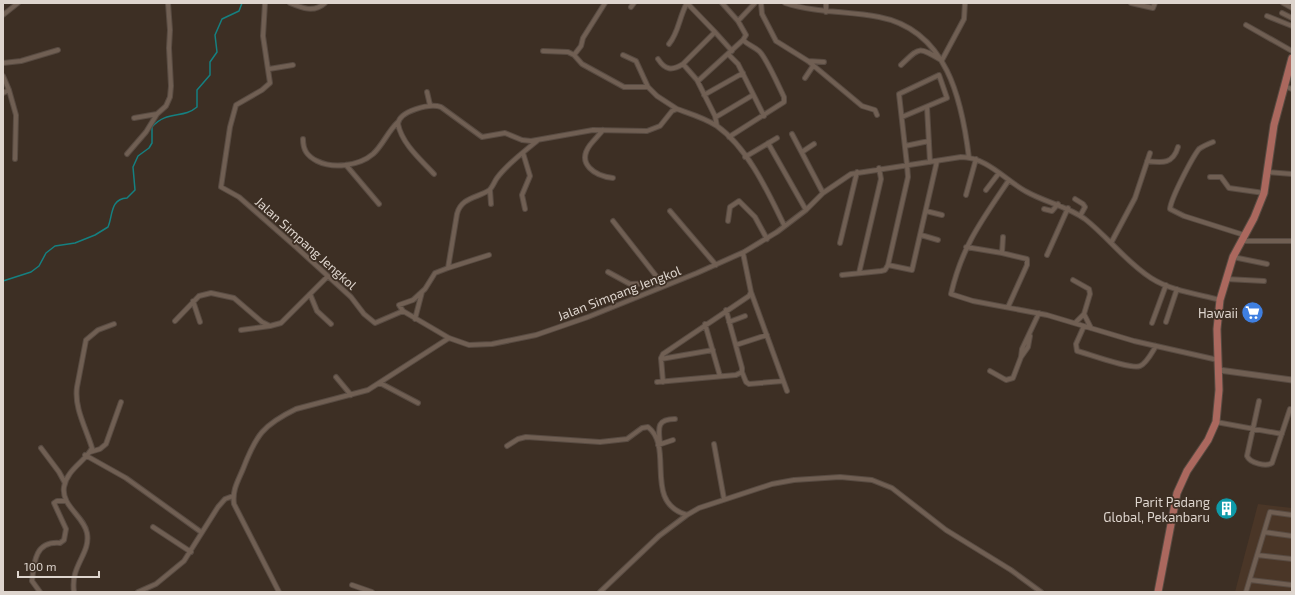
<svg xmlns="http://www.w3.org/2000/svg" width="1295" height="595" font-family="'Exo 2',sans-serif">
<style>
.built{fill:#4a3627}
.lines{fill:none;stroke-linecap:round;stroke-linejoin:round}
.stream{stroke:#158081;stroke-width:1.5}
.minor-casing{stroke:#584b42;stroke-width:6}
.tertiary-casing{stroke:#584b42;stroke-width:7}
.primary-casing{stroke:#584b42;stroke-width:9}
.minor{stroke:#705f53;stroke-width:4}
.tertiary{stroke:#705f53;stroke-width:5}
.primary{stroke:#ab685e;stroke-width:7}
.labels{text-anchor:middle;stroke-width:3.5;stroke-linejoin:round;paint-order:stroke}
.street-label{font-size:13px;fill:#ded5ce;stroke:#3d2f24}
.poi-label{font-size:13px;fill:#ded5ce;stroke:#3d2f24;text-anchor:end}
</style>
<rect width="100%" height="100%" fill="#3d2f24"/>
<path class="built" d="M1258 504 1292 508V592H1235Z"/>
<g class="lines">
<path class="stream" d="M3 281 31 272 39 266 46 253 55 246 75 243 95 235 108 227C113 215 110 199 127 198L135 190 133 167 138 156 149 148 152 143V127C167 110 183 119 197 107V90L210 75V62L217 52 215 35 222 19 239 11 242 3"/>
<defs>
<path id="minor" d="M265 3 263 36 270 83 262 90 236 105 230 127 221 187 239 197 296 247 351 297 364 314 375 323 403 311
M290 3C302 8 314 13 325 3
M687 3 715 32
M761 3 762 14 776 41 808 61 862 106 875 110 877 115
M785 3C816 13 848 11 879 17 947 30 962 100 969 158
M826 3V12
M1131 3 1153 8 1155 3
M1283 3 1292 8
M631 7 634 3
M1282 13 1292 18
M3 15 18 3
M1267 16 1292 26
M738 21 755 3
M1246 25 1292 51
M669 44C679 32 679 17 687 3
M543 51 568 52 574 55 582 64 624 87H648L657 96 677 109
M728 54 738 64 764 116
M574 55 581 46 583 38 605 3
M623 55 636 61 648 87
M658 59C665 70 672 71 683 64L697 80 715 116 717 126
M942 60 964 19 965 3
M808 61 824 62
M3 63 21 61 58 50
M683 64 715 32 732 51
M901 65C920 47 918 46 941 60
M269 69 293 65
M3 76 9 90 3 93
M805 78 813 66
M698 81 743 40 746 35 738 21 722 3
M1284 86 1292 89
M9 90 16 115 15 159
M427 92 430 105
M704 95 743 73
M927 107 930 162
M716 117 753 95
M902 117 947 98 939 75 899 94 907 165 908 177 888 265 912 270 937 161
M134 118 157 114 166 106 170 97 171 86 169 48 170 30 168 3
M603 130C599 135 594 140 590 145 576 164 595 176 613 178
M792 134 823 193
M729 137 784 102V97C779 87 766 57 759 51 753 46 748 45 743 40
M303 139C303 150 307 156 317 161 333 169 359 166 373 154 383 145 388 131 398 122
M538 140C524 152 508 163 497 178 494 182 492 189 488 191 476 198 461 198 457 214L448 268 435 273 425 289 413 300 399 305 403 311 449 338 469 345 492 344 536 335 588 317 697 273 744 252 777 232 806 210 823 193 851 174 961 157C987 157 1006 181 1027 192 1047 203 1067 206 1085 219 1108 237 1126 262 1151 278 1171 291 1198 294 1220 300
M1213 142C1208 144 1203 146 1199 149 1192 158 1171 198 1170 209L1184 216 1244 235
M768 143 806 210
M905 146 929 141
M802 152 814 144
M523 153 530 176 522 195 525 209
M127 154 146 132 157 114
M745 157 777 138
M1147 161C1163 163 1173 164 1178 147
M346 165 379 204
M1268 172 1292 174
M434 174C421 160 402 144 398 124 399 111 430 103 441 107L482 137 505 133 522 140 531 141 593 130 647 131 660 126 672 111 677 109C691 114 705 118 717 126 748 148 768 192 784 225
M1210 177H1221L1229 188 1264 193
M1009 180C982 220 962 246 951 294L973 301 1047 315 1134 341 1218 360
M490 190 491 204
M986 190 999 173
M966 195 976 159
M1075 199 1083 204 1085 207 1080 216
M1044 209 1052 211 1058 204
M670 211 716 265
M926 211 942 215
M613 221 664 286
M728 221 730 207 739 201 755 217 767 239
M921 235 938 240
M1241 241H1292
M840 243 857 172
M1111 243 1135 198 1150 153
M966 247 1002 253 1027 259V265L1008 307
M1002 253 1003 237
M1047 255 1068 208
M1233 257 1267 264
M448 268 489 255
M608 272 630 284 661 283
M859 273 881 179 879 168
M842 275 881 271 885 270 888 265
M1226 279 1264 281
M1073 280 1089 289 1090 294 1084 314 1091 328
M751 292 787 391
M310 294 317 311 331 324
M193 301 200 322
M415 319 422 292
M175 321 199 296 211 293 234 298 262 322 270 326 281 323 328 276
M729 322 745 316
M1166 322 1177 289
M1075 323 1084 314
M1152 323 1166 285
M705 324 720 376
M1084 326 1076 344 1077 351C1089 354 1131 370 1140 366 1147 363 1152 352 1156 346
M241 330 270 326
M736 345 767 335
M1021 357 1028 347 1030 336
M661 359 713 350
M990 371 1006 380 1013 378 1021 357 1022 349 1039 313
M742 372 746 382 749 384 783 381
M336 377 351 395
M657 382 736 375 742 372V368L726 310
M663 382 661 358 663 354 749 296 751 292 743 253
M380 383 418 403
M1259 401 1247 456C1250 463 1266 467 1272 463L1290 409
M1216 422 1282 434
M660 444C659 430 655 419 675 419
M714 444 724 499
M658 445 673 440
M507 446 518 439 526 437 600 442 627 439 642 428 648 427C675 448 642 502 687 515
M41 448 59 472 65 483
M90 452 100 449 106 444 121 402
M85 455 126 478 201 532
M153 527 191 552
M1264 532 1292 536
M1257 555 1292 559
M1250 580 1292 585
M352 585 372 592
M40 592 32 581C34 560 36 541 60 543L64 540 66 529 54 503 57 501H66
M74 592C70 565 91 554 87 533 84 516 61 506 64 487 67 469 86 461 92 448 86 428 74 408 77 387L86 340 98 330 114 324
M138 592 156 584 184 561 218 507 225 499 233 496
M279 592 234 504C232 490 238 481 243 469 256 435 263 425 296 409L368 390 449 338
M600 592 659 536 687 515 699 508 772 484 794 480 840 477 872 480 892 488 946 530 1011 570 1041 592
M1246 592 1270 512 1292 515"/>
<path id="tertiary" d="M1219 370 1292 380"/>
<path id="primary" d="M1158 592 1177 493 1187 471 1208 440 1216 422 1219 390 1217 329 1220 300 1233 257 1254 218 1264 193 1274 125 1292 58"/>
</defs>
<use href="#minor" class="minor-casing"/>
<use href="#tertiary" class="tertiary-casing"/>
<use href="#primary" class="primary-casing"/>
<use href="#minor" class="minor"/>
<use href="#tertiary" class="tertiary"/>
<use href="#primary" class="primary"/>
</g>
<defs>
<symbol id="supermarket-disc" viewBox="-11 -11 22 22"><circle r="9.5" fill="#3f7fe0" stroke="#3d2f24"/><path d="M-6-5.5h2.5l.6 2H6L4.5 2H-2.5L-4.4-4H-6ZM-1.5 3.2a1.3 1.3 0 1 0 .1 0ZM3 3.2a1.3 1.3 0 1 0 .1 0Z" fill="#fff"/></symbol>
<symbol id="building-disc" viewBox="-11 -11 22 22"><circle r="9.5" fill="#0f9aa8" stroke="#3d2f24"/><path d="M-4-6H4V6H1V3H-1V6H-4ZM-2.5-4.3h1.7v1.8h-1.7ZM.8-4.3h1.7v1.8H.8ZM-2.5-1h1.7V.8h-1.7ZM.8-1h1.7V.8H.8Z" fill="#fff"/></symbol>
</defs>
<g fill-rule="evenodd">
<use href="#supermarket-disc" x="1240" y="300" width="25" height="25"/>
<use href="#building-disc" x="1214" y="496" width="25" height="25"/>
</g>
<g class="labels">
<g class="street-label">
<text transform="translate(306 243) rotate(42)" y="5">Jalan Simpang Jengkol</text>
<text transform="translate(619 293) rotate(-21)" y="5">Jalan Simpang Jengkol</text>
</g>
<g class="poi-label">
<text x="1238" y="318">Hawaii</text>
<text x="1210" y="507">Parit Padang<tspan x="1210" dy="15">Global, Pekanbaru</tspan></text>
</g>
</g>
<rect width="1295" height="595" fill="none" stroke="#ded5ce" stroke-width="8"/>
<path d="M18 571v6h81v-6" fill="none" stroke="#ded5ce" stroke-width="2"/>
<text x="24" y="571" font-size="12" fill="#ded5ce" stroke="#3d2f24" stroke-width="3" paint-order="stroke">100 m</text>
</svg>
